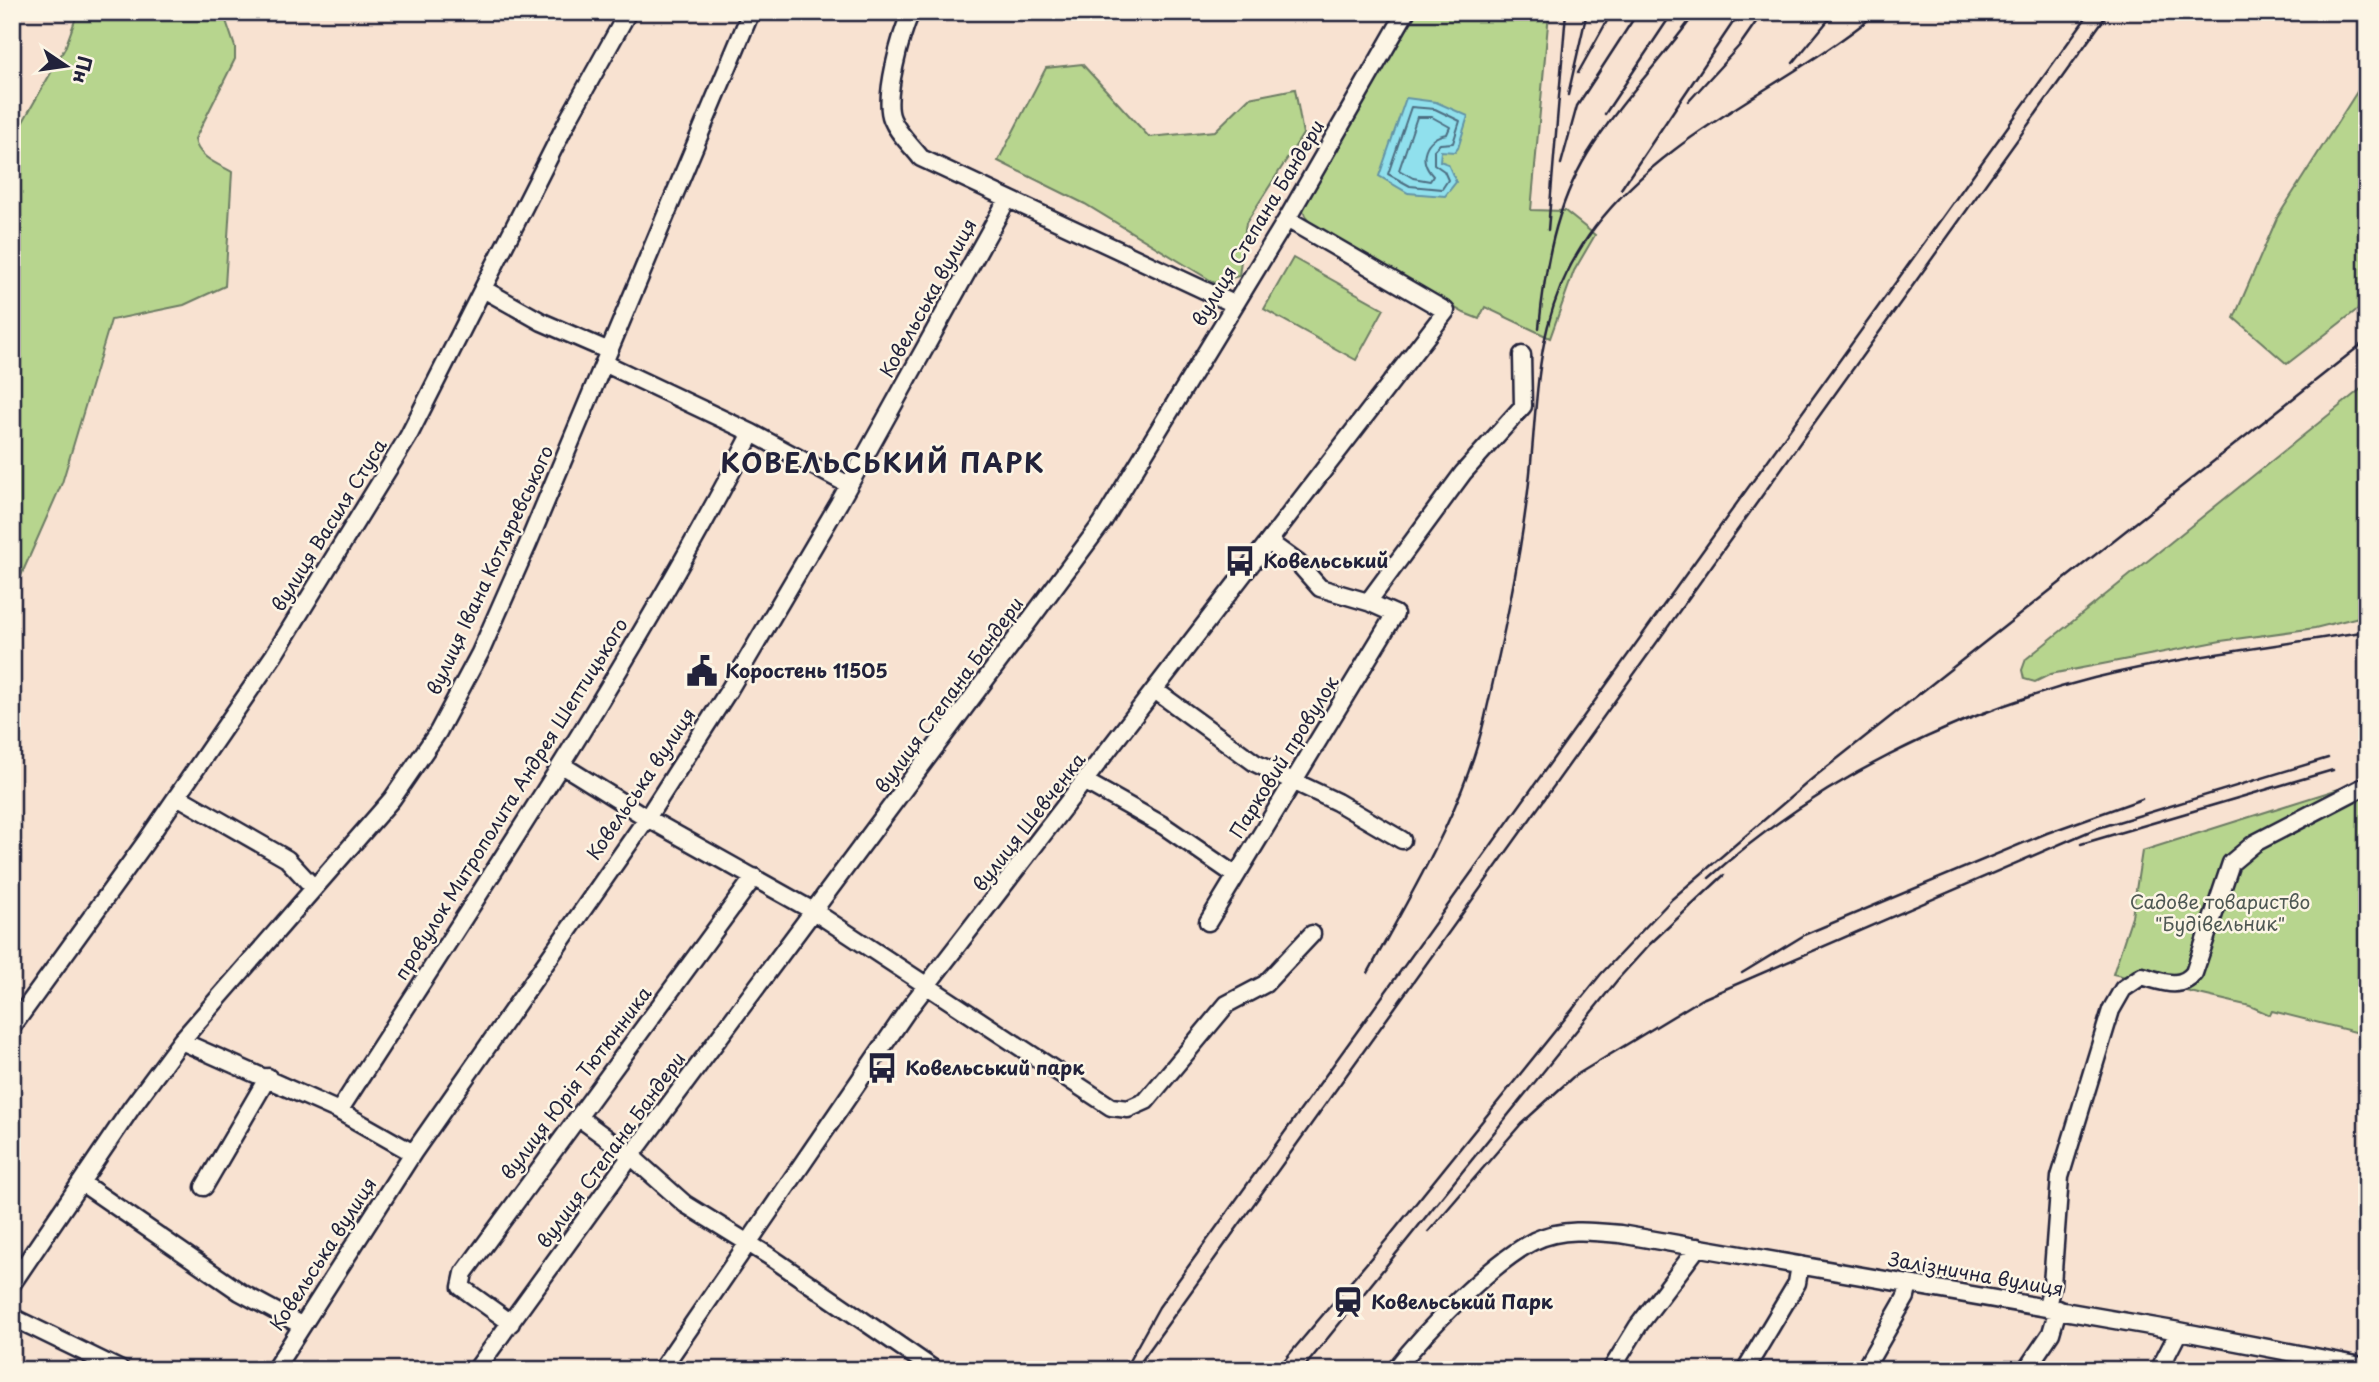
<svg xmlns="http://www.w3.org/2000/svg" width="2379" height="1382" font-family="'Playpen Sans',sans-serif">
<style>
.green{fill:#b7d58e;stroke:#6c7c64;stroke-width:2}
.water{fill:#90e0ed;stroke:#6494a6;stroke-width:2}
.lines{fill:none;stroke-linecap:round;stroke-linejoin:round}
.shore{stroke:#4e6e82;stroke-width:2}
.minor-casing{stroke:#22223b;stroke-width:21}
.minor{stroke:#fcf5e5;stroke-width:16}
.rail{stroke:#22223b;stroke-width:2.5}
.labels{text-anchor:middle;stroke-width:5;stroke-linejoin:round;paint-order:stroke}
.street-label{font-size:19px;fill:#22223b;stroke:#fcf5e5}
.poi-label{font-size:19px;font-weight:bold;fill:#22223b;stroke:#fcf5e5;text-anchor:start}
.park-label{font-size:19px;fill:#4f5854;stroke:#fcf5e5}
.district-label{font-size:26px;font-weight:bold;letter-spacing:2px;fill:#22223b;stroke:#fcf5e5}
</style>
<rect width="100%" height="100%" fill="#f8e2d1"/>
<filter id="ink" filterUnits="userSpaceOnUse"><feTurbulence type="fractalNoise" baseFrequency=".0143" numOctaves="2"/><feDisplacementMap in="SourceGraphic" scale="14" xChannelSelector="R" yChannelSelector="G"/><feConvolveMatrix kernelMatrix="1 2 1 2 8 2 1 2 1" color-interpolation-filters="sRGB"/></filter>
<g filter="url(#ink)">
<path class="green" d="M78 12H223L235 47V59L195 139C197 157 218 164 232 172L225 286 184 305 111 320 62 483 12 596V141L65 48Z
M1417 12 1549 13 1531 210 1565 211 1595 235 1574 271 1550 338 1485 307 1479 319 1464 313 1331 236C1318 228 1302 222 1303 205Z
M1082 64 1149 137 1215 131 1249 98 1295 89 1303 134 1246 223 1239 276 1215 283 1085 204 998 161 1046 68Z
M2367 76V302L2287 364 2234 318 2277 218Z
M1293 258 1384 309 1356 360 1264 309Z
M2367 384V615L2315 628 2221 641 2051 674 2035 682 2024 679 2022 670 2026 659Z
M2367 780V1035L2272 1011 2270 1015 2250 1006 2113 974 2132 916 2142 851Z"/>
<path class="water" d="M1406 98 1436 102 1468 116 1458 148 1455 152 1441 151 1440 161 1448 164 1456 182 1445 196 1408 193 1379 176Z"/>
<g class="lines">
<path class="shore" d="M1411 107 1435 109 1460 121 1453 143 1440 144 1434 150V164L1444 171 1448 180 1442 189 1410 186 1388 174Z
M1417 117H1432L1450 127 1447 134C1425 137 1417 159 1433 176L1430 181 1413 178 1399 170Z"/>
<defs>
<path id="minor" d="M911 12C901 34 883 98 892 119 898 134 911 145 921 158L1234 304
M485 290 542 322 609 351
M604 363 752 433 847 484
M1368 602 1463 473 1523 406 1522 355
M1156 691 1255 763 1337 802 1402 840
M562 765 647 818 815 912 1111 1107 1128 1109 1146 1101 1227 1004 1265 984 1312 934
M1086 782 1164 826 1235 875
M177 796 287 859 313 887
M1208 922 1395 614 1368 602 1320 588 1298 563 1269 542
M12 1027 145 843 274 655 408 437 569 118 628 12
M181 1041 339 1111 413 1153
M339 1111C483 888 630 668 752 433
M578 1117 631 1156 685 1204 769 1256 935 1370
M82 1183 240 1292 301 1325
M204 1187 268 1077
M12 1284 132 1107 181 1041 392 799 438 732 480 653 528 544 751 12
M2047 1307 2052 1284 2060 1177 2111 1010 2123 989 2142 976C2161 981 2180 991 2194 973L2231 863 2255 843 2367 785
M12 1317 121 1370
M511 1323 461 1287 464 1273 754 877
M274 1370 413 1153 647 818 729 690 839 503 1007 200
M476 1370 631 1156 1102 523 1287 219 1406 12
M661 1370 907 1011 1446 311 1287 219
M1395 1370C1425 1331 1491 1263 1534 1241 1561 1228 1591 1231 1620 1234L2179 1331 2367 1367
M1611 1370 1638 1326 1698 1247
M1745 1370 1797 1283 1800 1265
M1864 1370 1906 1297 1909 1284
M2026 1370 2051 1333 2058 1309
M2159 1370 2179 1331"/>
</defs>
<use href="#minor" class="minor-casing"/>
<use href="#minor" class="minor"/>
<path class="rail" d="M1793 63 1835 12
M1578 73 1612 12
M1568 95 1587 12
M1689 101 1740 45 1763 12
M1605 114 1673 12
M1561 164 1577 106 1638 12
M1621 189 1740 12
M1548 230 1566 12
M1539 328C1545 267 1555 207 1588 153 1619 103 1661 61 1696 12
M2081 844 2333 770
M1709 878C1816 782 1955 713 2094 678 2183 656 2276 646 2367 631
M1368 973C1412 892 1464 808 1485 717 1502 643 1519 566 1528 491 1540 393 1531 312 1595 227 1669 130 1786 88 1878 12
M1742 973 1806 934 2047 833 2142 799
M1428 1232 1521 1124 1573 1077 1700 1000 2095 829 2328 758
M1124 1370 1159 1307 2090 12
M1135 1370 2109 12
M1276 1370 1387 1239 1601 974 1672 899 1813 778 2367 340
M1302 1370 1619 978 1650 944 1724 875"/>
</g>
</g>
<defs>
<symbol id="bus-bare" viewBox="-9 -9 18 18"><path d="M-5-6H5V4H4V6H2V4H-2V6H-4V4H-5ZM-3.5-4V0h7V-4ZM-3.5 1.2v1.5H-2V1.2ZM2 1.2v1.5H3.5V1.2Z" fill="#22223b" stroke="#fcf5e5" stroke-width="2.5" paint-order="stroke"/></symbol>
<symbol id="civic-bare" viewBox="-9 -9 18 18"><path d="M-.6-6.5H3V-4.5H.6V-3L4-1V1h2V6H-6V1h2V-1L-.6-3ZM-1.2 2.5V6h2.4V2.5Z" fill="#22223b" stroke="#fcf5e5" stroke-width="2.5" paint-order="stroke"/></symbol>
<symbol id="station-bare" viewBox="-9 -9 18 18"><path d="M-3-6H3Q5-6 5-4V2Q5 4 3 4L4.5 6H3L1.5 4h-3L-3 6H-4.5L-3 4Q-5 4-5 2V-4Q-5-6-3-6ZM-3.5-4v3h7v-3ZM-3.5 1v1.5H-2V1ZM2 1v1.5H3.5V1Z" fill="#22223b" stroke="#fcf5e5" stroke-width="2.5" paint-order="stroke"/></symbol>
</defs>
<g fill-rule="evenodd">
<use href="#bus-bare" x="1218" y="539" width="44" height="44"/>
<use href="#civic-bare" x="680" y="649" width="44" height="44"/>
<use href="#bus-bare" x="860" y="1046" width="44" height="44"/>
<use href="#station-bare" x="1326" y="1280" width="44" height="44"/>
</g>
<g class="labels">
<g class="street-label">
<text transform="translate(1258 223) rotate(-59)" y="7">вулиця Степана Бандери</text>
<text transform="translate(928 298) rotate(-61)" y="7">Ковельська вулиця</text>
<text transform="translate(329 525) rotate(-58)" y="7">вулиця Василя Стуса</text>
<text transform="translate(490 570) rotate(-65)" y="7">вулиця Івана Котляревського</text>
<text transform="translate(949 695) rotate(-54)" y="7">вулиця Степана Бандери</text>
<text transform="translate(1284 757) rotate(-58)" y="7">Парковий провулок</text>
<text transform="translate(641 784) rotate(-56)" y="7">Ковельська вулиця</text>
<text transform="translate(511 799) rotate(-58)" y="7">провулок Митрополита Андрея Шептицького</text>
<text transform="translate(1029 822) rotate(-52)" y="7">вулиця Шевченка</text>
<text transform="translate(576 1083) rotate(-53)" y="7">вулиця Юрія Тютюнника</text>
<text transform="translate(611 1150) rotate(-54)" y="7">вулиця Степана Бандери</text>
<text transform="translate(323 1254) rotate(-57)" y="7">Ковельська вулиця</text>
<text transform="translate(1976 1274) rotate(10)" y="7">Залізнична вулиця</text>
</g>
<g class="poi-label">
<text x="1263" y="568">Ковельський</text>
<text x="725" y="678">Коростень 11505</text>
<text x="905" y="1075">Ковельський парк</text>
<text x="1371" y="1309">Ковельський Парк</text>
</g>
<g class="park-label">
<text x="2220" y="909">Садове товариство<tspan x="2220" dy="22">"Будівельник"</tspan></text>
</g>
<g class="district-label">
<text x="883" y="473">КОВЕЛЬСЬКИЙ ПАРК</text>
</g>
</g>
<rect width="2379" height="1382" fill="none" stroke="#fcf5e5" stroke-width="42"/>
<rect x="21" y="21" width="2337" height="1340" fill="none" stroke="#22223b" stroke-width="2.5" filter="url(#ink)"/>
<g transform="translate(66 66) rotate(103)" stroke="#fcf5e5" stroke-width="5" paint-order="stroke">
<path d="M0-5L12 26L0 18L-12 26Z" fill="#22223b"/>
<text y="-10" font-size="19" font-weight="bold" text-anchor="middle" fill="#22223b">Пн</text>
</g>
</svg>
